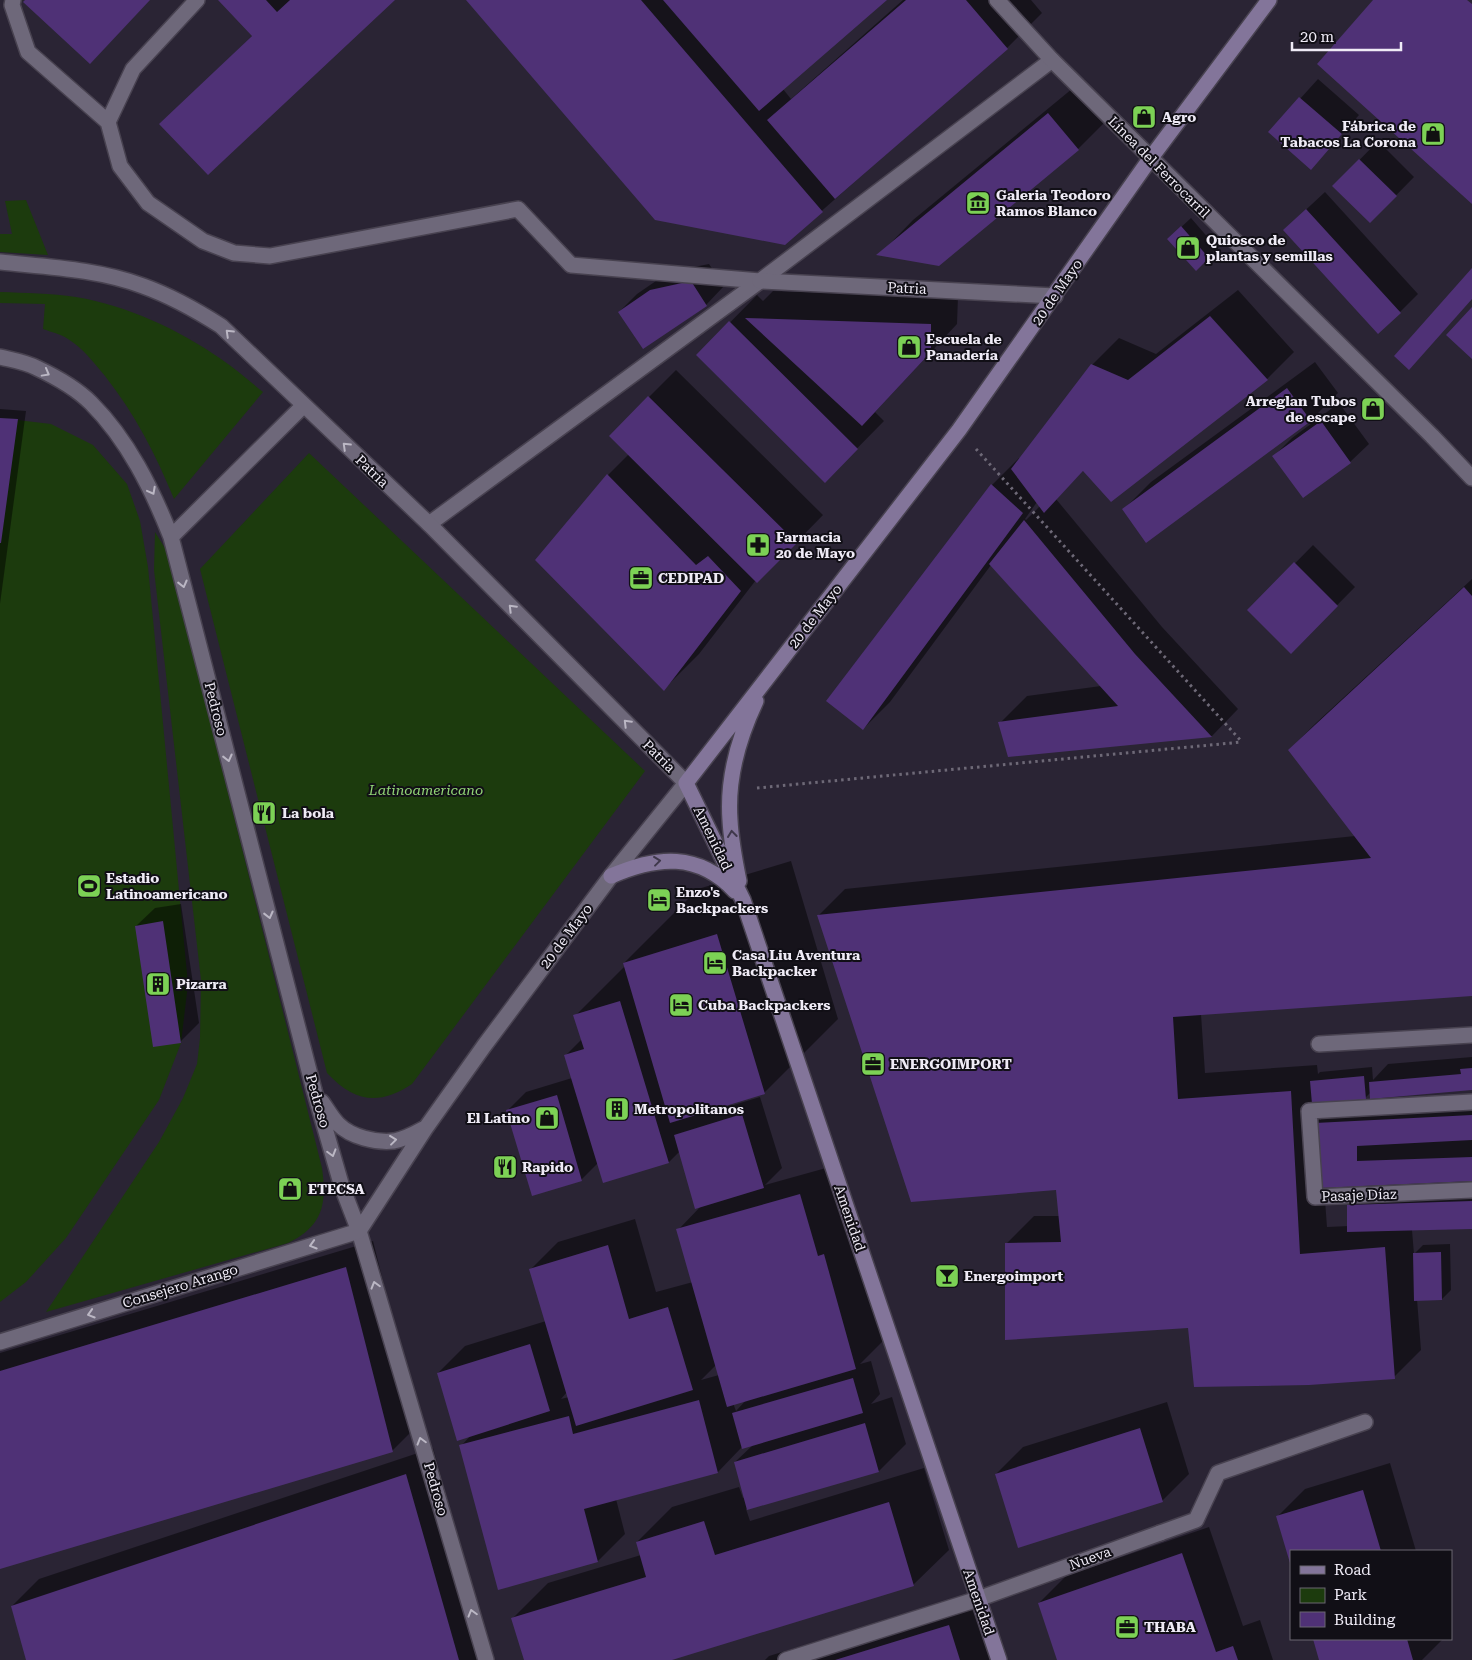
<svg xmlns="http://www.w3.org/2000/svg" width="1472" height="1660" font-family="'Roboto Serif',serif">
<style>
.green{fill:#1c3b0d}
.shadow{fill:#0007;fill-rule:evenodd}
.building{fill:#4f3176}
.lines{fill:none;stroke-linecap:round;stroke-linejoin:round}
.service-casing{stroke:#484250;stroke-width:18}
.minor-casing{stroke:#484250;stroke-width:18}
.tertiary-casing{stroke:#484250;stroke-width:18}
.secondary-casing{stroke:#484250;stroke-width:18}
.path{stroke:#6e6977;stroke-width:3;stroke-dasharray:2.5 4;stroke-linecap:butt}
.service{stroke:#6e687a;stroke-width:15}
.minor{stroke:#6e687a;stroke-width:15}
.tertiary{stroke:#6e687a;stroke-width:15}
.secondary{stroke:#83759a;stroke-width:15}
.oneway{stroke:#bbb7c4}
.oneway2{stroke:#3f384b}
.labels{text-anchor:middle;stroke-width:4;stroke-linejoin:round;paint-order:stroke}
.poi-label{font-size:14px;font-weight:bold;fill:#efebf6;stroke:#110f16;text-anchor:start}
.street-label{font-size:14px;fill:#efebf6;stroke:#110f16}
.park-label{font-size:14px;font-style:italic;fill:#92d576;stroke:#110f16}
</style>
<rect width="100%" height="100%" fill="#2a2434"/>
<path class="green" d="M26 200 48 255 0 252V234H12L5 201Z
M0 292C25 293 51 293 76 297 128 306 178 329 221 359 236 369 249 381 263 392L174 499C156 455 135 414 105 376 94 363 83 348 68 339 61 334 51 332 43 329L45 304 0 303Z
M0 418 51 424 93 445 127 484 140 521 148 567 188 984 181 1043 159 1100 66 1238 26 1282 0 1302Z
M309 453 645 771 412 1084C379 1106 354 1102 327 1073L200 569Z
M155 532 168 553 322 1168C327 1204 323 1226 288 1243L46 1312 159 1142 183 1098 197 1064 200 1038 201 980 154 570Z"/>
<path class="shadow" d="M219 0H393L161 124 253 35Z
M468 0H885L783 89 791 99 903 0H1031L1042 13 1007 48 784 244Z
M1084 79 1113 114 1078 149 879 255 913 220Z
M1318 79 1359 115 1311 168 1270 132Z
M1378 141 1414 177 1370 222 1334 186Z
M1325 192 1418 294 1400 312 1284 230Z
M1191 218 1217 248 1196 269 1178 230Z
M709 264 724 286 706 305 643 348 619 312 637 294 669 272Z
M1238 290 1294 352 1267 379 1111 500 1084 470 1056 499 1162 627 1238 709 1212 736 1009 756 1000 723 1027 696 1101 686 991 565 890 702 863 729 828 700 992 485 1019 458 1021 459 1092 365 1119 338 1156 354ZM1037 502 1040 506 1026 520 1025 519Z
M773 291 958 297 957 324 875 412 884 421 825 481 698 355 757 295 763 301Z
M1315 362 1338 393 1311 420 1147 541 1124 509 1151 482Z
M676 370 823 515 784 555 756 580 699 654 664 689 537 560 608 475 629 454 649 397Z
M1339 403 1369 444 1350 462 1303 497 1274 456 1292 438Z
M0 409 26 411 0 604Z
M1313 545 1355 587 1291 652 1249 610Z
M1472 579V995L1201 1014 1205 1073 1317 1065 1318 1074 1320 1072 1372 1067 1373 1080 1388 1064 1472 1057V1089L1371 1092 1365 1098 1319 1102 1320 1120 1335 1106 1472 1098V1180L1324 1186 1327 1227 1349 1226 1348 1206 1366 1188 1472 1184V1228L1412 1230 1414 1254 1423 1245 1450 1244 1451 1290 1442 1299H1417L1421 1350 1394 1377 1189 1326 1006 1244 1034 1216H1060L1057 1189 818 916 845 889 1355 836 1289 750 1316 723Z
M791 861 838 1019 764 1093 716 1108 717 1110 760 1097 782 1168 765 1185 826 1168 845 1230 851 1228 883 1341 860 1364 871 1361 880 1394 871 1404 892 1397 906 1444 879 1471 746 1509 750 1521 924 1468 949 1550 913 1585 668 1660H525L513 1618 548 1583 641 1555 637 1542 672 1507 739 1487 743 1498 745 1497 735 1462 754 1444 742 1447 718 1472 616 1499 625 1534 598 1561 499 1588 461 1446 471 1435 438 1373 465 1346 546 1321 531 1269 558 1242 635 1219 656 1292 693 1282 678 1230 702 1205 680 1151 669 1162 598 1163 581 1180 508 1110 526 1092 572 1078 566 1055 582 1039 575 1016 625 966 624 963 698 889ZM716 1365 719 1375 701 1380ZM567 1392 569 1397 561 1399ZM747 1399 736 1411 733 1403Z
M181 904 199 1023 180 1042 136 926 155 908Z
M373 1241 419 1424 392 1451 0 1568V1353Z
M1167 1402 1189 1474 1162 1501 996 1474 1023 1447Z
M433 1448 493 1660H27L12 1606 39 1579Z
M1390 1463 1416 1551H1291V1560L1278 1516 1305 1489Z
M1209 1527 1243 1626 1260 1620 1273 1660H1058L1039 1603 1066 1576Z
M984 1590 1005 1660H765L769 1656Z
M1314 1639H1442V1640L1422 1660H1320Z"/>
<path class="building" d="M25 0H150L90 64 23 2Z
M218 0H266L277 12 290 0H395L208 175 159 124 252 36Z
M466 0H641L823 212 785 245 655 220Z
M663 0H887L759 111Z
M906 0H966L1008 49 835 199 767 120Z
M1373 0H1467L1472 4V204L1317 64Z
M1299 97 1342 134 1311 170 1268 132Z
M1048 113 1079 150 939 266 876 255Z
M1359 159 1397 196 1370 223 1332 186Z
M1306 209 1401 313 1378 334 1283 230Z
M1181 226 1209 258 1196 271 1167 239Z
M1472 268V299L1409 370 1394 356Z
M691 281 707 306 643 349 618 312 650 290Z
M1472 307V359L1446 335Z
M1210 316 1268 380 1111 502 1083 471 1044 513 1011 469 1091 364 1128 380Z
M745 318 931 324V352L862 426Z
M729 321 858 449 825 483 696 355Z
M1287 388 1311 421 1146 543 1122 509Z
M648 396 797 543 757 583 609 436Z
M0 418 18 419 1 543H0Z
M1321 421 1351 463 1303 498 1272 456Z
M607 474 696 565 708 556 741 591 664 691 535 560Z
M991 484 1023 513 863 730 826 701Z
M1024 520 1135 654 1212 737 1008 757 998 722 1118 706 989 564Z
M1294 562 1338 606 1291 654 1247 610Z
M1464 587 1472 596V996L1173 1017 1178 1099 1291 1091 1300 1254 1385 1247 1395 1379 1309 1385 1194 1387 1188 1328 1005 1340V1243L1061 1242 1056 1190 911 1202 817 915 1371 858 1288 750Z
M163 921 181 1043 153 1047 135 926Z
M717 934 765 1094 670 1123 623 963Z
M620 1001 669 1163 603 1183 564 1055 584 1049 573 1015Z
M1472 1068V1090L1370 1099 1369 1082 1461 1074 1460 1069Z
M1364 1076 1366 1099 1312 1104 1310 1081Z
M557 1095 582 1181 532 1196 506 1110Z
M742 1114 764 1188 695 1209 674 1135Z
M1472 1115V1140L1357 1146V1161L1472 1157V1181L1320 1188 1315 1123Z
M800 1194 818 1256 824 1254 856 1369 727 1407 676 1229Z
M1472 1201V1229L1347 1232V1205Z
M608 1245 629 1319 668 1307 693 1390 576 1426 529 1269Z
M1441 1252 1442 1300 1414 1301 1413 1253Z
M346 1267 393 1452 0 1569V1371Z
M530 1344 550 1411 457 1441 437 1373Z
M853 1378 863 1413 742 1449 732 1413Z
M699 1400 718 1473 584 1509 598 1562 498 1590 459 1445 569 1416 573 1434Z
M865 1423 879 1472 747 1510 734 1462Z
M1140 1428 1163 1502 1018 1548 995 1474Z
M406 1474 459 1660H26L11 1606Z
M1363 1490 1381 1551H1291L1290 1563 1276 1516Z
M889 1502 914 1586 672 1660H524L511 1618 646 1577 636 1542 704 1521 715 1555Z
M1182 1553 1216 1652 1233 1646 1238 1660H1057L1038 1603Z
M949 1625 960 1660H835Z
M1313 1639H1407L1413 1660H1319Z"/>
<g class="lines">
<defs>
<path id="service" d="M13 0 12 5 28 52 108 122
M197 0 133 69 108 122 120 166 148 203 203 241 234 253 270 256 518 209 571 265 760 281
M429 524 760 281 1052 60
M1319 1044 1472 1035
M1472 1102 1309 1111 1315 1197 1472 1190
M1160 1533 1196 1520 1218 1473 1365 1422"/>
<path id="minor" d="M997 0 1052 60 1432 436 1472 478
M760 281 1055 296
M359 1231 486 1660
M786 1660 978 1599 1160 1533"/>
<path id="tertiary" d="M0 262C47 267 98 269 143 286 171 296 196 310 221 326L429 524 686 783 611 876 484 1046 425 1129 359 1231
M0 357C12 360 26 362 37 368 56 377 76 388 91 403 128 440 152 489 171 537L314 1090 342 1187 359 1231
M171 537 304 405
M322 1102C327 1109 332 1118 338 1124 351 1137 376 1143 394 1141 404 1139 414 1134 423 1129
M0 1342 359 1231"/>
<path id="secondary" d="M611 876C657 856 698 852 735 891
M739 881C735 861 731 841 730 820 727 780 739 737 756 701
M999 1660 743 900 686 783 959 430 1150 159 1269 0"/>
</defs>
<use href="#service" class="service-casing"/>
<use href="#minor" class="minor-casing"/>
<use href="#tertiary" class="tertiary-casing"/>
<use href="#secondary" class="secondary-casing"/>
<path class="path" d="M976 449 1242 742
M757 788 1242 742"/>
<use href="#service" class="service"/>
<use href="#minor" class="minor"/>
<use href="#tertiary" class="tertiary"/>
<use href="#secondary" class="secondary"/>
</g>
<defs><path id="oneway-chevron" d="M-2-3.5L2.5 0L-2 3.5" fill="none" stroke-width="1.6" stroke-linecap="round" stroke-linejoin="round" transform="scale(1.25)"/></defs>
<g class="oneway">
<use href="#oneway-chevron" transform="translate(229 333) rotate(-136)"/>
<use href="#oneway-chevron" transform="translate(46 373) rotate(29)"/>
<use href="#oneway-chevron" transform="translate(346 446) rotate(-136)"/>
<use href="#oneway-chevron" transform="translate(152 491) rotate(62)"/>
<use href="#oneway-chevron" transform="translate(183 584) rotate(76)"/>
<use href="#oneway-chevron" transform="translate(512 608) rotate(-135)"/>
<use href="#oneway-chevron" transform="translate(627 723) rotate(-135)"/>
<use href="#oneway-chevron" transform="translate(228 758) rotate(76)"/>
<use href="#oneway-chevron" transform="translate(269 915) rotate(76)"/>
<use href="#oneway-chevron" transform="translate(393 1140) rotate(-7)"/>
<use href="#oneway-chevron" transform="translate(332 1153) rotate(74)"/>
<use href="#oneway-chevron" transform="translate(313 1245) rotate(163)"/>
<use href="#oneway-chevron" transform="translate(375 1285) rotate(-106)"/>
<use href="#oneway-chevron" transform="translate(91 1314) rotate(163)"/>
<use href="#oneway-chevron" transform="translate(421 1441) rotate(-106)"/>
<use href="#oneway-chevron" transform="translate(472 1613) rotate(-106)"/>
</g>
<g class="oneway2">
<use href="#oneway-chevron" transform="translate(732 834) rotate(-97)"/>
<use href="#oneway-chevron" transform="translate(657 861) rotate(-7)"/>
</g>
<defs>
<symbol id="shop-square" viewBox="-11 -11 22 22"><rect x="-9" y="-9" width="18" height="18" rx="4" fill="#7cd155" stroke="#110f16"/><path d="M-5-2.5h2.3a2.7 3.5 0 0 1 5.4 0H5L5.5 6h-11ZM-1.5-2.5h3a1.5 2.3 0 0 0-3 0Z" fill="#111"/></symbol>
<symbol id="museum-square" viewBox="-11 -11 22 22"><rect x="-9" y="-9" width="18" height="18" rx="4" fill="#7cd155" stroke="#110f16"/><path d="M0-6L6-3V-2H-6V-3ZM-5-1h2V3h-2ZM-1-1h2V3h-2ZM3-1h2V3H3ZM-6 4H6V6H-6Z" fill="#111"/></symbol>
<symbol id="pharmacy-square" viewBox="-11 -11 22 22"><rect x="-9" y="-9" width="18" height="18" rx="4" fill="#7cd155" stroke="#110f16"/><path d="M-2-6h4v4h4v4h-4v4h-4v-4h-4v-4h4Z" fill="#111"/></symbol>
<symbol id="office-square" viewBox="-11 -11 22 22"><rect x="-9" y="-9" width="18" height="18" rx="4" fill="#7cd155" stroke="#110f16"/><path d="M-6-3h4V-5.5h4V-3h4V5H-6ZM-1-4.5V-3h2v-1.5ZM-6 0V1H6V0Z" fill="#111"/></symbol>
<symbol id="restaurant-square" viewBox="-11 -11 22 22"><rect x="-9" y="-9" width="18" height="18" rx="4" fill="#7cd155" stroke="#110f16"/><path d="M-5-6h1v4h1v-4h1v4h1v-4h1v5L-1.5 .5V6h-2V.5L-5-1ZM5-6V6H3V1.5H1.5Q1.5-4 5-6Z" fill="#111"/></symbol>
<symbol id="stadium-square" viewBox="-11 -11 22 22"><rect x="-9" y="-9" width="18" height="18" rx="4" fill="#7cd155" stroke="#110f16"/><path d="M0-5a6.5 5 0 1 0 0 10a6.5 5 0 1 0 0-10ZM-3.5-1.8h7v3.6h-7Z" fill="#111"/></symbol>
<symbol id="hotel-square" viewBox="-11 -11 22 22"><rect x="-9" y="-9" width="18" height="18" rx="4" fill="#7cd155" stroke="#110f16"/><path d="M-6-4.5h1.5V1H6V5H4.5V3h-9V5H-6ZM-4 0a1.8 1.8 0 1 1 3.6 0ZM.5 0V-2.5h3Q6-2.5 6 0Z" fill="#111"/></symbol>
<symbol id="building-square" viewBox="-11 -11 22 22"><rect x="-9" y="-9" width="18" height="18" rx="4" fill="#7cd155" stroke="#110f16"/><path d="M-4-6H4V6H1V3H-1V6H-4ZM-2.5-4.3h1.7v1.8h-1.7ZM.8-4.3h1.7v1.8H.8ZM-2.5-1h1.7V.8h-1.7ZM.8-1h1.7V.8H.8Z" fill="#111"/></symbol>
<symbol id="bar-square" viewBox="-11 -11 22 22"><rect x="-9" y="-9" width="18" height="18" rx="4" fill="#7cd155" stroke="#110f16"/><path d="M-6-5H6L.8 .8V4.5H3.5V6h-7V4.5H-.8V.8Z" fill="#111"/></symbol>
</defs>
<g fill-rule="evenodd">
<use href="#shop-square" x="1130" y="103" width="28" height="28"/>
<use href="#shop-square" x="1419" y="120" width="28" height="28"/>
<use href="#museum-square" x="964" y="189" width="28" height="28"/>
<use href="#shop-square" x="1174" y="234" width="28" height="28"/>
<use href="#shop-square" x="895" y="333" width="28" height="28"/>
<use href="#shop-square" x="1359" y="395" width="28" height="28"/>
<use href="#pharmacy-square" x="744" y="531" width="28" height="28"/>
<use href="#office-square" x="627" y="564" width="28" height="28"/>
<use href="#restaurant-square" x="250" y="799" width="28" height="28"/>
<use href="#stadium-square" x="75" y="872" width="28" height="28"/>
<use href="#hotel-square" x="645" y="886" width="28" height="28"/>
<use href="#hotel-square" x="701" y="949" width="28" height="28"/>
<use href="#building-square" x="144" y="970" width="28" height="28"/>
<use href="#hotel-square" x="667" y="991" width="28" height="28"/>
<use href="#office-square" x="859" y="1050" width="28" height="28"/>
<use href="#building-square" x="603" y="1095" width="28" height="28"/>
<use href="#shop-square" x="533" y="1104" width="28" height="28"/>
<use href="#restaurant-square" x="491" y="1153" width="28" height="28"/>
<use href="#shop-square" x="276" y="1175" width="28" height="28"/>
<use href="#bar-square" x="933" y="1262" width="28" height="28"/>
<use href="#office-square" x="1113" y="1613" width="28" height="28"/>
</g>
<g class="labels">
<g class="poi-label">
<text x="1162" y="122">Agro</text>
<text x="1416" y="131" text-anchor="end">Fábrica de<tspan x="1416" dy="16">Tabacos La Corona</tspan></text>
<text x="996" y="200">Galeria Teodoro<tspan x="996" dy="16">Ramos Blanco</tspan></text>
<text x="1206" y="245">Quiosco de<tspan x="1206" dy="16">plantas y semillas</tspan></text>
<text x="926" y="344">Escuela de<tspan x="926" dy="16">Panadería</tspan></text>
<text x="1356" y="406" text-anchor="end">Arreglan Tubos<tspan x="1356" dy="16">de escape</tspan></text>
<text x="776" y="542">Farmacia<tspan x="776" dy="16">20 de Mayo</tspan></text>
<text x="658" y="583">CEDIPAD</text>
<text x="282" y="818">La bola</text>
<text x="106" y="883">Estadio<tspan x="106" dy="16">Latinoamericano</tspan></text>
<text x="676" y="897">Enzo's<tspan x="676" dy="16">Backpackers</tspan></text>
<text x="732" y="960">Casa Liu Aventura<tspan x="732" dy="16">Backpacker</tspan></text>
<text x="176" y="989">Pizarra</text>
<text x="698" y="1010">Cuba Backpackers</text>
<text x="890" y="1069">ENERGOIMPORT</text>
<text x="634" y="1114">Metropolitanos</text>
<text x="530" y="1123" text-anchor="end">El Latino</text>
<text x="522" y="1172">Rapido</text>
<text x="308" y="1194">ETECSA</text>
<text x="964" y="1281">Energoimport</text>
<text x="1144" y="1632">THABA</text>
</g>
<g class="street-label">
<text transform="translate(1159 167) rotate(45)" y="5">Línea del Ferrocarril</text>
<text transform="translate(907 288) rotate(3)" y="5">Patria</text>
<text transform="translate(1057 292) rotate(-55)" y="5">20 de Mayo</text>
<text transform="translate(372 471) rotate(44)" y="5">Patria</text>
<text transform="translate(815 616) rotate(-52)" y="5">20 de Mayo</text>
<text transform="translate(216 709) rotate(76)" y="5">Pedroso</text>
<text transform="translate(659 756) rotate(45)" y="5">Patria</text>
<text transform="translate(713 838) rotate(64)" y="5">Amenidad</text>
<text transform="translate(566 936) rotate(-53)" y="5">20 de Mayo</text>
<text transform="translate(318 1101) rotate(74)" y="5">Pedroso</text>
<text transform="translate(1359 1195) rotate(-2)" y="5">Pasaje Díaz</text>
<text transform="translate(850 1218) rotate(71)" y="5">Amenidad</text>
<text transform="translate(180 1286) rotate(-17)" y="5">Consejero Arango</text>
<text transform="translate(436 1489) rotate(74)" y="5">Pedroso</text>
<text transform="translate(1090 1558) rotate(-20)" y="5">Nueva</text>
<text transform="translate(979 1602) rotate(71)" y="5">Amenidad</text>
</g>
<g class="park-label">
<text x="426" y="795">Latinoamericano</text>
</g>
</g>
<rect x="1290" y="1550" width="162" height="90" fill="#110f16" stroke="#6a6770"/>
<rect x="1300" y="1566" width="25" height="8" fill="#83759a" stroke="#6a6770"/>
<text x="1334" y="1575" font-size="15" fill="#efebf6">Road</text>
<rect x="1300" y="1588" width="25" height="15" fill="#1c3b0d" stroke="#6a6770"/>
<text x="1334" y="1600" font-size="15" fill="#efebf6">Park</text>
<rect x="1300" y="1612" width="25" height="15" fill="#4f3176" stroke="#6a6770"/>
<text x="1334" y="1625" font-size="15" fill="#efebf6">Building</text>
<path d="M1292 42v8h109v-8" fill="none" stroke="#efebf6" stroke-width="2.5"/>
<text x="1300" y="42" font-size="15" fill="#efebf6" stroke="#110f16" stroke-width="4" paint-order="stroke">20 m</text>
</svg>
